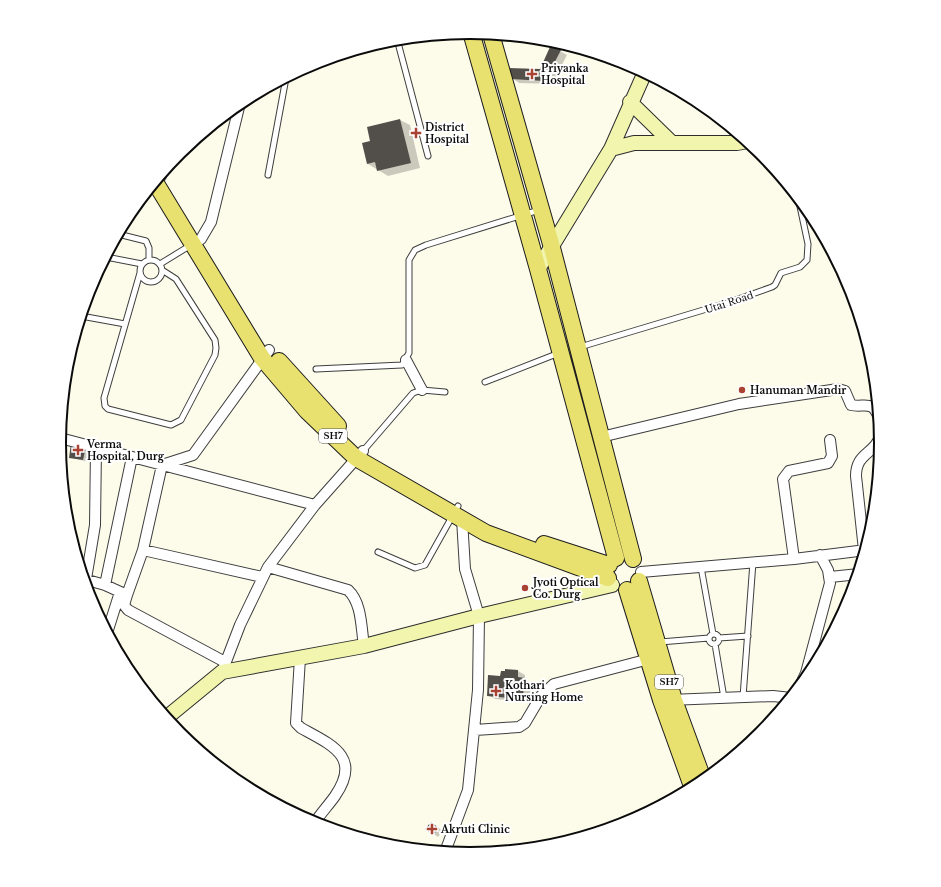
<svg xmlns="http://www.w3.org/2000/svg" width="941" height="887" font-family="'Libre Baskerville',serif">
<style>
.shadow{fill:#0003}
.building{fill:#524e49}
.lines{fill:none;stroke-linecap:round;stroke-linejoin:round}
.lane-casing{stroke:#3e3e3e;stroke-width:7}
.street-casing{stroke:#3e3e3e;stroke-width:12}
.secondary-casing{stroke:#2d2d2d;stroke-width:16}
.primary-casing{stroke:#1c1c1c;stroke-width:18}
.lane{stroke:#fff;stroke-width:5}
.street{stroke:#fff;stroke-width:10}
.secondary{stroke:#f1f5ad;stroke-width:14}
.primary{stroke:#e8e06f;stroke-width:16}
.poi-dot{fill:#aa4234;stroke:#fff;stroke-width:1.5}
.labels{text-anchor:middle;stroke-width:4;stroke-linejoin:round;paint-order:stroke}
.shield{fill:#fff;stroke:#545454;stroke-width:1}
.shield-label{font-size:9px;font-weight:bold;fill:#0b0b0b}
.poi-label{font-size:10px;font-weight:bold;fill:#0b0b0b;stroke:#fff;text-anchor:start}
.street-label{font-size:10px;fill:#0b0b0b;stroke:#fff}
.rim{fill:none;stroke:#0b0b0b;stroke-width:2}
</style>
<rect width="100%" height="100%" fill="#fdfceb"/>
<path class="shadow" d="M500 35 525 37 515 41Z
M560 51 567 55 552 84 519 83 512 78 541 70Z
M400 120 410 125 420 168 388 176 368 164 371 141Z
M72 445 90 449 88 462 70 457Z
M518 671 525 675V679L531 683 530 699H527V702L495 699 488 695 501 677Z
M436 826 443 831 438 837 427 829Z"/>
<path class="building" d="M550 47 561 50 545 81 511 79 508 68 540 69Z
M400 119 411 163 377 171 375 162 367 164 362 143 370 141 367 127Z
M71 443 86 446 83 460 69 458Z
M505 669 518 670V677L525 678 523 695H520V699L487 696 488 675 500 676 501 671H505Z
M431 822 439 828 433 835 425 829Z"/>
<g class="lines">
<defs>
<path id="lane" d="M397 39 428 156
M268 175 286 78
M118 234 146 241 149 248V260
M106 257 142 264
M140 271a11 11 0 1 1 22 0a11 11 0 1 1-22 0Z
M160 264 191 245
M140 273 104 398 105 406 108 409 171 425 181 420 215 355 216 348 215 340 176 279 162 270
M81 316 125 324
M580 347 730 302 772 287 775 285 781 273 800 267 807 260 808 244 798 197
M316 369 402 365 409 353V260L415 250 426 245 539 210
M485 382 559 353
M363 451 413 393 422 390 445 392
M378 552 415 568 425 565 458 506
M701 567 713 634
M709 639a5 5 0 1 1 10 0a5 5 0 1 1-10 0Z
M719 638 748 636
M660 642 709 638
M715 644 724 698
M743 697 753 562"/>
<path id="street" d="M160 176H161
M193 244 201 239 211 222 240 103
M406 360 422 390
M601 437 739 404 838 389 845 391 851 405C865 408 872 399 879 418
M60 438 315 505
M143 550 262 577
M864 550 856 476C856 452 875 455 881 434
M794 559 783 479 789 471 828 463 832 456 830 440
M268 567 348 590C362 603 361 627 364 646
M641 572 794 559 866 550
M830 577 859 574
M84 579 105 585 127 595 124 605 128 610 225 662
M86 579 95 525 96 448
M105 585 132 457
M127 595 143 550 162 465 193 455 269 350
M107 633 120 592
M300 658 296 723 301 728C332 745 362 757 335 796 328 806 320 814 314 824
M222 672 240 625 268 567 315 505 363 451
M798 690 806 673 830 583 828 570 820 555
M669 700 773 696 791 698
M475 730 519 727 525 723 541 696 554 684 649 659
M445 852 468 790 478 690 479 616 465 569 462 519"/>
<path id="secondary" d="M630 102 671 142
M611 149 634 143H737L748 141
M538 269 611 149 645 72
M166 718 222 672 364 646 479 616 612 585"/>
<path id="primary" d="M471 32 538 269 616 558
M491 34 551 244 633 559
M155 182 262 358 307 411 356 458 486 533 608 578
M279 361 338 426
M544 544 609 565
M639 581 674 700 704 782
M627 590 661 700 693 789"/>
</defs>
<use href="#lane" class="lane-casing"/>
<use href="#street" class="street-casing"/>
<use href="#secondary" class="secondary-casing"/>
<use href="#primary" class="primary-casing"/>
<use href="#lane" class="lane"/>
<use href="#street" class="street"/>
<use href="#secondary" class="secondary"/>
<use href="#primary" class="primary"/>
</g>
<g class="poi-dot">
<path d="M530 68h4v4h4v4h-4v4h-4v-4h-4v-4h4z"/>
<path d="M414 127h4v4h4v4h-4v4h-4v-4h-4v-4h4z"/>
<circle cx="742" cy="390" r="4"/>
<path d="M76 444h4v4h4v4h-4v4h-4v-4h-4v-4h4z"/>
<circle cx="525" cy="588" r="4"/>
<path d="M494 685h4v4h4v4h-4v4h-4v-4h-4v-4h4z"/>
<path d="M430 823h4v4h4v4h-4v4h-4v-4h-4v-4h4z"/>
</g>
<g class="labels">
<g class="shield">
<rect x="319" y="429" width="28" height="14" rx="3"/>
<rect x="655" y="675" width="28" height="14" rx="3"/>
</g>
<g class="shield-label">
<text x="333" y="439">SH7</text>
<text x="669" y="685">SH7</text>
</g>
<g class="poi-label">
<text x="541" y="72">Priyanka<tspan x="541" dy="12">Hospital</tspan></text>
<text x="425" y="131">District<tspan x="425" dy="12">Hospital</tspan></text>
<text x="750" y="394">Hanuman Mandir</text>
<text x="87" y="448">Verma<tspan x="87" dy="12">Hospital, Durg</tspan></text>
<text x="533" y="586">Jyoti Optical<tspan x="533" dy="12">Co. Durg</tspan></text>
<text x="505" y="689">Kothari<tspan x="505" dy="12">Nursing Home</tspan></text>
<text x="441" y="833">Akruti Clinic</text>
</g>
<g class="street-label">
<text transform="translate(729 302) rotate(-18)" y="4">Utai Road</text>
</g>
</g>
<path d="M0 0H941V887H0ZM66 443a404 404 0 1 1 808 0a404 404 0 1 1-808 0Z" fill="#fff" fill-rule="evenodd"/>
<path class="rim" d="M66 443a404 404 0 1 1 808 0a404 404 0 1 1-808 0Z"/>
</svg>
